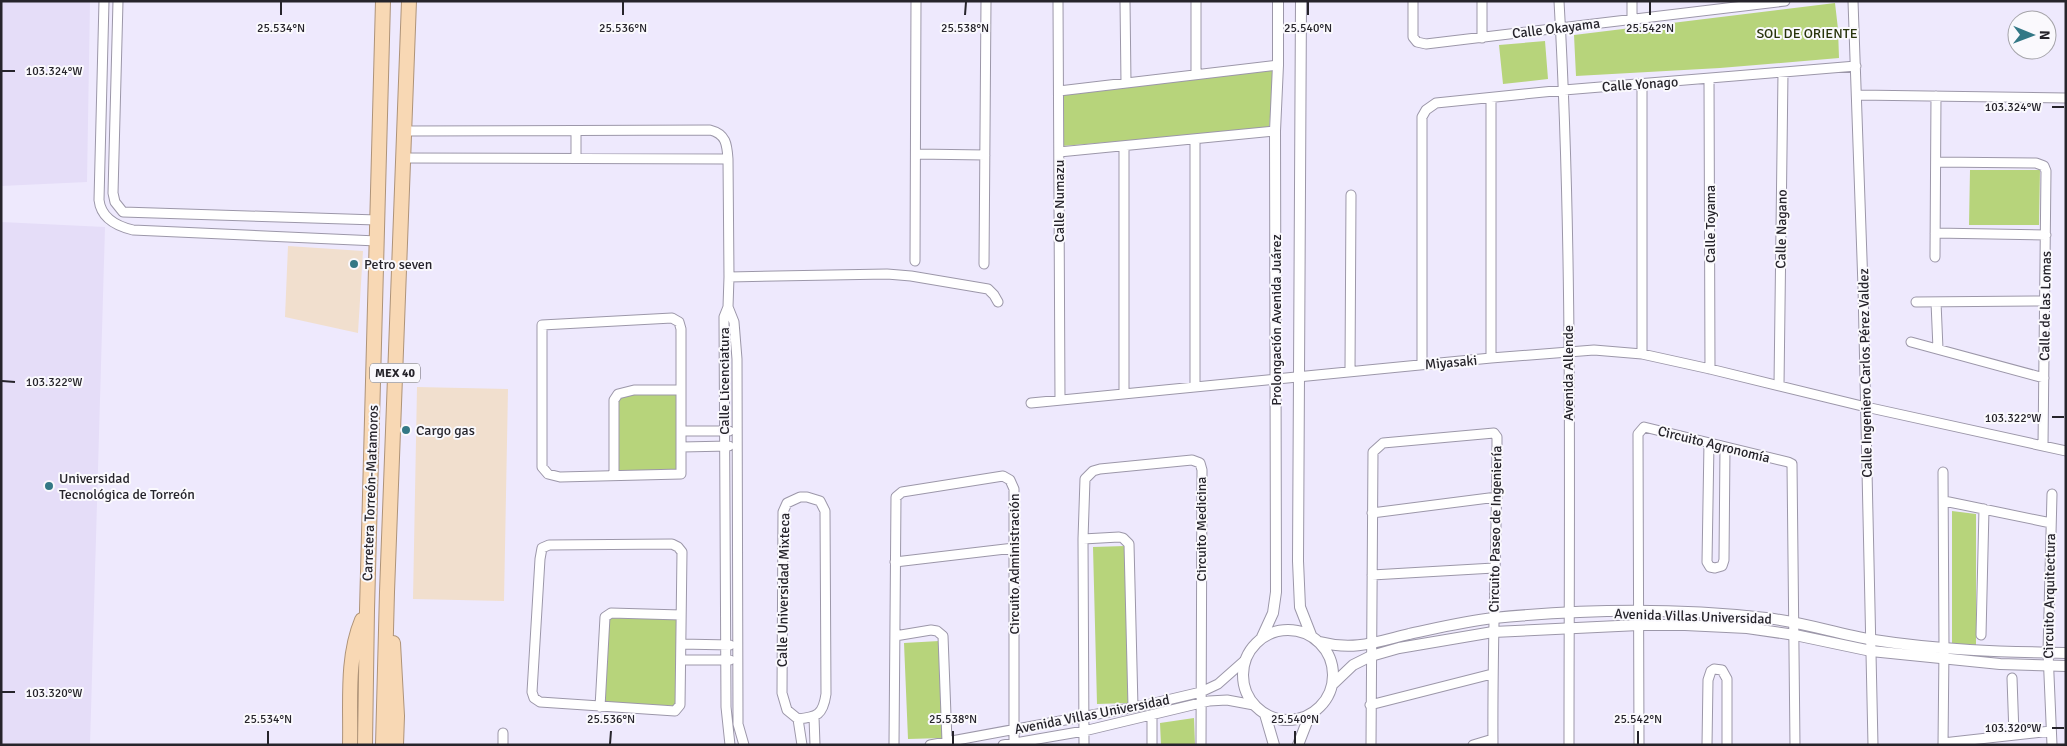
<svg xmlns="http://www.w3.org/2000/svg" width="2067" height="746" font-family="Signika,sans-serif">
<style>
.commercial{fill:#f1dfce}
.built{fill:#e5ddf8}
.green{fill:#b7d47b}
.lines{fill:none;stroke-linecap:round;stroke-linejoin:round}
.minor-casing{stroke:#9c97a9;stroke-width:11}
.tertiary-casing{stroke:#9c97a9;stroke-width:12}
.trunk-casing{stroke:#ae9378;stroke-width:16}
.minor{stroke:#fff;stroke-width:9}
.tertiary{stroke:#fff;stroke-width:10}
.trunk{stroke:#f8d8b4;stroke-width:14}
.ticks{fill:none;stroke:#26242b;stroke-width:2}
.poi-dot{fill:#337886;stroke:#faf9fd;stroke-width:2}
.labels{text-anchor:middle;stroke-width:4;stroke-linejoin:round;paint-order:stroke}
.shield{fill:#faf9fd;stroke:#66646a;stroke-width:1}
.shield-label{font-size:12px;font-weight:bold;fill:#26242b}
.street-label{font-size:14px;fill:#26242b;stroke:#faf9fd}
.park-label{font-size:14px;fill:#28340b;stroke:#faf9fd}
.poi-label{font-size:14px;fill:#26242b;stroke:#faf9fd;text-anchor:start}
.ticks-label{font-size:12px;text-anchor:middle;fill:#26242b;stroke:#faf9fd;stroke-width:4;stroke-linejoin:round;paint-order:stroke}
</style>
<rect width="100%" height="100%" fill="#eee9fd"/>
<path class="commercial" d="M288 246 363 251 358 333 285 317Z
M417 387 508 389 504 601 413 599Z"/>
<path class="built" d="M1 1H90L87 182 1 186Z
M1 222 105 227 90 745H1Z"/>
<path class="green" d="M1835 3 1838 29 1839 58 1720 68 1576 76 1574 35Z
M1545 41 1548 79 1503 84 1499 45Z
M1274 68 1269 129 1062 146V93Z
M1970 170H2040L2039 225H1969Z
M680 391V472L616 473 619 395Z
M1952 511 1976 514V645L1952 644Z
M1125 546 1128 703 1097 704 1093 547Z
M609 618 678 619 675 706 605 703Z
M939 641 943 738 908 739 904 643Z
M1194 718 1195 745H1161L1160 723Z"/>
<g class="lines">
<defs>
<path id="minor" d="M104 1 99 200C101 218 116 226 133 230L377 241
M118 1 113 193 115 202 123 212 377 220
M1058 1 1060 400
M1125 1 1126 83
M1196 1V74
M1413 1V37L1417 42 1426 44 1785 1
M1559 1C1573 248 1569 497 1569 745
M1632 1V19
M1853 1 1863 287 1873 745
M1482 38V1
M1709 79 1710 369
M1059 91 1278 65
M1858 95 2066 98
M405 131 710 130C726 134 727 144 728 159L729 277 728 307 724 317 726 707 730 745
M1124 146V394
M1059 152 1275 131
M916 154 985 155
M404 158 728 159
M576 158V131
M1936 162 2036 163 2044 166 2046 171 2043 446
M1935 233 2046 235
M1935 257 1936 96
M915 261 916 1
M984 264 986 1
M729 277 887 274 911 276 988 289 994 295 998 302
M1916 302 2045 301
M1936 302 1938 349
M728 307 734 322 737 359 738 724 744 745
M672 318 679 322 681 329V474L560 477 548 474 542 467V325Z
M1911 342 2044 378
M1642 354V84
M1491 358V98
M1422 364V117L1426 110 1436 103 1564 90 1856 66
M1350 371 1351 195
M1779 385 1783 73
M1195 387V139
M1031 403 1491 358 1594 350 1642 354 1710 369 1866 407 2066 451
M682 431H729
M1709 443 1707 562 1710 567 1715 568 1722 566 1724 560 1725 447
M682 447 729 446
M614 475V400L618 394 634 390H681
M800 497H807L820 501 825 511 826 694C823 715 817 717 798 719L787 710 782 693 783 512 787 503Z
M1944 501 2051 523
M1372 513 1497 497
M1083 539 1119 537 1123 538 1129 544 1133 707
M672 544 678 547 682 552 680 705 675 711 540 702 534 698 532 692 540 559 542 548 549 545Z
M895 562 1014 548
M1372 575 1494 568
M1981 635 1984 509
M895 636 931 630 937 631 943 636 947 742
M681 644 730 645
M681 660H730
M2012 678 2014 735
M1370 705 1492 674
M600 707 605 617 611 613 681 615
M814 717 815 745
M798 719 802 745
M1943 743 2051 731
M503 745V733
M894 745 896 497 902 492 1003 476 1010 480 1014 489V745
M930 745 1146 705 1201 692 1218 684 1244 661
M1003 745 1084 731 1209 701 1227 700 1254 705
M1084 745 1083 539 1085 479 1093 471 1100 469 1192 460 1200 463 1202 470 1201 745
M1152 745V715
M1371 745 1373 452 1383 443 1494 433 1497 437C1497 540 1492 642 1493 745
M1473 745 1493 739
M1639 745 1638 434 1644 427 1788 462 1792 464 1795 745
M1707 745 1708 680 1711 671 1714 669 1722 670 1727 679V745
M1943 745 1944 648 1943 472
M2052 745 2048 652 2052 494"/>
<path id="tertiary" d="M1301 1 1298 561 1300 607 1311 635
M1243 675a45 45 0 1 1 90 0a45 45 0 1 1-90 0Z
M1262 637 1273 613 1276 592 1275 131 1278 65V1
M1320 642C1354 651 1376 642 1409 634 1437 628 1466 621 1494 618 1584 609 1677 608 1766 618 1803 622 1837 634 1874 640 1937 650 2002 652 2066 653
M1332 685 1353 665 1371 656 1399 648 1493 632 1639 625H1685L1747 628 1795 635 1871 651 2000 664 2066 666
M1265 714 1274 745
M1298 745 1310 714"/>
<path id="trunk" d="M393 643 397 716 396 745
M350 745C351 704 346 658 362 620
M365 745 367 610 383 1
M383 745 387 592 409 1"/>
</defs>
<use href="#minor" class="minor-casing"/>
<use href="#tertiary" class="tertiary-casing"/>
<use href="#trunk" class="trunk-casing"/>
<use href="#minor" class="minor"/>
<use href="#tertiary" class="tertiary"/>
<use href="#trunk" class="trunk"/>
</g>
<path class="ticks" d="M281 15V2M623 15V2M965 15 966 2M1308 15V2M1650 15V2M2 71H15M2052 107H2064M2 381 15 382M2052 417H2064M2 692H15M2052 728H2064M268 744V731M610 744 611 731M953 744V731M1295 744V731M1638 744V731"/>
<g class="poi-dot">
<circle cx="354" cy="264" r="5"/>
<circle cx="406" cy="430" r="5"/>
<circle cx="49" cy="486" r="5"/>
</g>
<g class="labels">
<rect class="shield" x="370" y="363.5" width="50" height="19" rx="4"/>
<g class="shield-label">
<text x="395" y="377">MEX 40</text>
</g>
<g class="street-label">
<text transform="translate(1556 28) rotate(-7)" y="5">Calle Okayama</text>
<text transform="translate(1640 84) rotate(-4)" y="5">Calle Yonago</text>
<text transform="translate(1059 201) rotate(-90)" y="5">Calle Numazu</text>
<text transform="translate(1710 224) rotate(-90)" y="5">Calle Toyama</text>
<text transform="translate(1781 229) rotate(-89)" y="5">Calle Nagano</text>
<text transform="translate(2045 306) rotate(-89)" y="5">Calle de las Lomas</text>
<text transform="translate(1276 320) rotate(-90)" y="5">Prolongación Avenida Juárez</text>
<text transform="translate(1451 362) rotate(-5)" y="5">Miyasaki</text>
<text transform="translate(1568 373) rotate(-90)" y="5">Avenida Allende</text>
<text transform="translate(1865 373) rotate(-91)" y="5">Calle Ingeniero Carlos Pérez Valdez</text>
<text transform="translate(724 381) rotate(-90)" y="5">Calle Licenciatura</text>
<text transform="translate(1714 444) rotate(14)" y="5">Circuito Agronomía</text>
<text transform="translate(370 493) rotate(-88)" y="5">Carretera Torreón-Matamoros</text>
<text transform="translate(1201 529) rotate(-90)" y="5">Circuito Medicina</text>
<text transform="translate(1495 529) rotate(-89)" y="5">Circuito Paseo de Ingeniería</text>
<text transform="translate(1014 564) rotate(-90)" y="5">Circuito Administración</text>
<text transform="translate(783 590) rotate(-89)" y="5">Calle Universidad Mixteca</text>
<text transform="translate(2049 596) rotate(-89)" y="5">Circuito Arquitectura</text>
<text transform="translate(1693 616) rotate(2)" y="5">Avenida Villas Universidad</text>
<text transform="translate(1092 714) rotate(-11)" y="5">Avenida Villas Universidad</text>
</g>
<g class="park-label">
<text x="1807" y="38">SOL DE ORIENTE</text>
</g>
<g class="poi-label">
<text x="364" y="269">Petro seven</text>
<text x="416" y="435">Cargo gas</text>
<text x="59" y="483">Universidad<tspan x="59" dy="16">Tecnológica de Torreón</tspan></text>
</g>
</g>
<g class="ticks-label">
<text x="281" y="32">25.534°N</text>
<text x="623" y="32">25.536°N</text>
<text x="965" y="32">25.538°N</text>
<text x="1308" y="32">25.540°N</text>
<text x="1650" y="32">25.542°N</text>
<text x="54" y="75">103.324°W</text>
<text x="2013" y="111">103.324°W</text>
<text x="54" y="386">103.322°W</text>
<text x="2013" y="422">103.322°W</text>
<text x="54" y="697">103.320°W</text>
<text x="268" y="723">25.534°N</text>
<text x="611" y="723">25.536°N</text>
<text x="953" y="723">25.538°N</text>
<text x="1295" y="723">25.540°N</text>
<text x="1638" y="723">25.542°N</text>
<text x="2013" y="732">103.320°W</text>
</g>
<rect width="2067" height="746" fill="none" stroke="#26242b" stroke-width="5"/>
<g transform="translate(2032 35) rotate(91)"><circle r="24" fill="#faf9fd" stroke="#a5a4a9"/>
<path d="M0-4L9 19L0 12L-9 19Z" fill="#337886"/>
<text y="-8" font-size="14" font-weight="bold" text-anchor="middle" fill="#26242b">N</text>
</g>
</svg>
